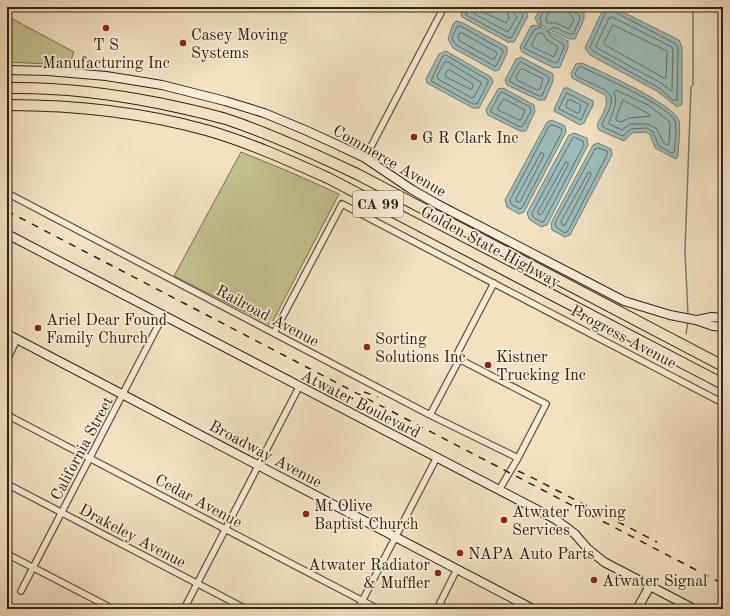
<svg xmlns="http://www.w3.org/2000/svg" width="730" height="616" font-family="'Old Standard TT',serif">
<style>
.green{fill:#c2c18e;stroke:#787252}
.water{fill:#9dbcbb;stroke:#717f79}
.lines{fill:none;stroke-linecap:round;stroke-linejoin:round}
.shore{stroke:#667069;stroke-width:1}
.stream{stroke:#717f79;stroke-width:1.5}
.street-casing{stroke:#605342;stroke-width:8}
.secondary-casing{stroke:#2f2317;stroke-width:10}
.highway-casing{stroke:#2f2317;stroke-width:12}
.street{stroke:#f6ecd7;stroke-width:5.5}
.secondary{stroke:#f6ecd7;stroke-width:8}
.highway{stroke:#f1e2c2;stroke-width:10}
.rail{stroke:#2f2317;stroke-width:1.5;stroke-dasharray:7 7;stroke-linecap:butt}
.poi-dot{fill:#8f2418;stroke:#f6ecd7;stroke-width:1.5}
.labels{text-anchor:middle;stroke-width:3.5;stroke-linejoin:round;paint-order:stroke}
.shield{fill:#f6ecd7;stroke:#6b5f51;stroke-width:1}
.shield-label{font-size:15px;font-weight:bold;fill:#2f2317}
.poi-label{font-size:16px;fill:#2f2317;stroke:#f6ecd7;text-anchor:start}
.street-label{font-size:16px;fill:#2f2317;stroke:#f6ecd7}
</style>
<rect width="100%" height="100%" fill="#f1e2c2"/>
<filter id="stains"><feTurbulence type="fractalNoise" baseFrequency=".005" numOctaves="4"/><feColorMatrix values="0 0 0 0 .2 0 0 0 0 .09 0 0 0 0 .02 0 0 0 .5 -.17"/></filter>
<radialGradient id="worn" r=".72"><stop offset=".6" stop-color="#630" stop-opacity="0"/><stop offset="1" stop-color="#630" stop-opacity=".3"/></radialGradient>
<path class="green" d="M7 16 74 52 69 65 7 62Z
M241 152 290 172 339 194 271 325 174 276Z"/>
<path class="water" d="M464 7H519L526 11 528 16 514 42H508L462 17 461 13Z
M542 7H573L584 13V19L575 39H569L538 24 535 18Z
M604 7H613L679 40 682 47V104L677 107 657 91 590 55 585 48Z
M456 21 463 23 507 47V53L499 70 495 71 453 48 448 39 453 24Z
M536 25 568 41V48L560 67 554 68 522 52 520 47 531 26Z
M446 51 491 77 493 82 479 108H473L427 83 426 79 439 54Z
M521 57 553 74V81L545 100H539L507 85 505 80 516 59Z
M582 63C600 71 676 105 679 121 681 131 678 146 678 156L676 159 655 148 650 134 645 132 632 133 624 141 599 130 597 125C601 116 610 104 605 95L572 78 571 73 576 64Z
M503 88 534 105 535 111 526 131H520L488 115 486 110 498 89Z
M564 88H568L593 101V105L584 123 580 125 554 111 555 107Z
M552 120 565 126 566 132 524 212 519 214 507 207 505 200 547 122Z
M574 133 587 138 588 145 547 225 541 227 529 219 527 213 569 135Z
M598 143 611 149 612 155 570 235 565 237 552 230 551 223 593 145Z"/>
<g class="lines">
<path class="shore" d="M467 7 466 13V15L509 38 512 37 523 16 522 14 518 10 517 7
M472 7 473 13 508 32 517 17 513 12 512 7
M479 7V10L506 23 509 18 506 7
M545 7 540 18 541 26 539 28 534 30 524 48 526 49 555 63 558 62 564 47V45L550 36 548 31C555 22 564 35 573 34L580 19 579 15 573 11 572 7
M550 7 549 11 546 18 547 23H556L569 29 574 19 569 13 567 7
M608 7 590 47 593 51 659 88 673 100H677L678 48 676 44 615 12 612 7
M610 17H612L672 47 673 50 672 90H670L661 83 597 48 596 46Z
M613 25 667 51 666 78H664L605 45 604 43Z
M458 26 462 27 503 50V52L496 66H494L456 45 452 38Z
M460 33H462L496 52 497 54 494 59H492L460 41 458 38Z
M541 33H543L547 40 558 47 554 57 531 46 537 34Z
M446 55 488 80V83L477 104H473L431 81 442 57Z
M445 62H448L481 82V84L474 97 472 98 438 79 437 77Z
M521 62 549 77V80L542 96H539L510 82V79L519 63Z
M582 67C598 75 671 107 675 121 677 128 675 146 674 152L671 153 659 146 653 132 647 128 631 129 623 136 603 127 602 124C605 117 613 106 611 97 609 89 583 80 576 76L575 73 578 68Z
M521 69H523L543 79 540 89 537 90 517 80 516 77Z
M450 70 473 84 472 89H470L446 77 445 75 447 71Z
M616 90 648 105 669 121 670 124 669 144 667 145 663 142 657 129 648 124H630L622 130 609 124V122C613 112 618 103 614 92Z
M502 92 530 107 531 111 523 126 520 127 491 112V110L500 93Z
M567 93 588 104 581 120 559 109Z
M504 99 525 110 521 120H519L498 110V108Z
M568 100H571L581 105 579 113H577L566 107Z
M623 100 649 114 650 116 629 118 621 122 617 121 616 119Z
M552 125 561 128 562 132 522 208 519 209 511 204 510 200 549 126Z
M574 137 583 141 584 145 544 221 541 222 533 217 532 213 572 139Z
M598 148 607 151V155L568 231 565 233 556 227 555 223 595 149Z
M541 153H543L544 155 520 202H517L516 199Z
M566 162 568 163V165L542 214 539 215 538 212Z
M589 172 591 173V175L565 225 563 226 561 222Z"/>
<path class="stream" d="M688 316 685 251 691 87 693 85V7
M686 334 688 322"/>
<defs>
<path id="street" d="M365 158 444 7
M7 193 430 415 518 458
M274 333 342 204 723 403
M457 358 546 404 518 458 499 490
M7 360 17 339
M7 415 378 609
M430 415 458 362V352L494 283
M7 484 246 609
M7 554 113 609
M21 591 163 316
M184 609 299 387
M358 609 437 457
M437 609 457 569"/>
<path id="secondary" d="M7 70 48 71 106 76 162 85 225 101 264 113 305 130 340 146 365 158 411 189 437 204 624 301 670 315 696 320 713 326 723 327
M7 234 555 519 575 534 587 548 604 562 694 609
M697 320 712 317 723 318
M7 334 533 609
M637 609 650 586"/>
<path id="highway" d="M7 88C58 87 108 93 158 103 182 108 206 113 229 120 273 135 315 154 357 174L723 366
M7 105C74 105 141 112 206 130 248 142 288 160 328 178L723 384"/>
</defs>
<use href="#street" class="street-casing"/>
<use href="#secondary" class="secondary-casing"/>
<use href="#highway" class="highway-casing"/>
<use href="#street" class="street"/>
<use href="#secondary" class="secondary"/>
<use href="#highway" class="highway"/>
<path class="rail" d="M7 211 723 584
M364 392 378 397
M518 471 529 476 657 542"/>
</g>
<g class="poi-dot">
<circle cx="106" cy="28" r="4"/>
<circle cx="183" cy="43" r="4"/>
<circle cx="414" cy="137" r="4"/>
<circle cx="38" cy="328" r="4"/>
<circle cx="367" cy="347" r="4"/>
<circle cx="488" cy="365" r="4"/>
<circle cx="306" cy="514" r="4"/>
<circle cx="504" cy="520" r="4"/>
<circle cx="460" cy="553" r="4"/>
<circle cx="438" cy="573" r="4"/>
<circle cx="594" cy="580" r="4"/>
</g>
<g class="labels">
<rect class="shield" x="353" y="191" width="50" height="26" rx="3"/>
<g class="shield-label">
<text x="378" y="209">CA 99</text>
</g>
<g class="poi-label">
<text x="191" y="40">Casey Moving<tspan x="191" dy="18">Systems</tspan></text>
<text x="106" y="50" text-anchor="middle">T S<tspan x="106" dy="18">Manufacturing Inc</tspan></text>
<text x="422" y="143">G R Clark Inc</text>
<text x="46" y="325">Ariel Dear Found<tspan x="46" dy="18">Family Church</tspan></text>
<text x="375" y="344">Sorting<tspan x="375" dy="18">Solutions Inc</tspan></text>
<text x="496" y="362">Kistner<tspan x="496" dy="18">Trucking Inc</tspan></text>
<text x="314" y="511">Mt Olive<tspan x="314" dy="18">Baptist Church</tspan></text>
<text x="512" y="517">Atwater Towing<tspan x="512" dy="18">Services</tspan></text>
<text x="468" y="559">NAPA Auto Parts</text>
<text x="430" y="570" text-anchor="end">Atwater Radiator<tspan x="430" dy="18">&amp; Muffler</tspan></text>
<text x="602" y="586">Atwater Signal</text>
</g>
<g class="street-label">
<text transform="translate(390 160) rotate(30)" y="6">Commerce Avenue</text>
<text transform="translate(491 246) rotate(28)" y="6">Golden State Highway</text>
<text transform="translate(268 315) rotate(28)" y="6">Railroad Avenue</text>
<text transform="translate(624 336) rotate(28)" y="6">Progress Avenue</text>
<text transform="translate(361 403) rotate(27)" y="6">Atwater Boulevard</text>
<text transform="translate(81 448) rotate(-62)" y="6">California Street</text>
<text transform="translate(266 453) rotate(28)" y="6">Broadway Avenue</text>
<text transform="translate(199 500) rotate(28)" y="6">Cedar Avenue</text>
<text transform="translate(133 535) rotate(28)" y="6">Drakeley Avenue</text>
</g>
</g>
<rect width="730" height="616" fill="none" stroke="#f1e2c2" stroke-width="24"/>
<rect x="8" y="8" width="714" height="600" fill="none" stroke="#2f2317" stroke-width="2"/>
<rect x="12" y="12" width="706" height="592" fill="none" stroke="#2f2317"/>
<rect width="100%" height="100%" filter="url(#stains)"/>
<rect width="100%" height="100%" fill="url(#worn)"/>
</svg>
